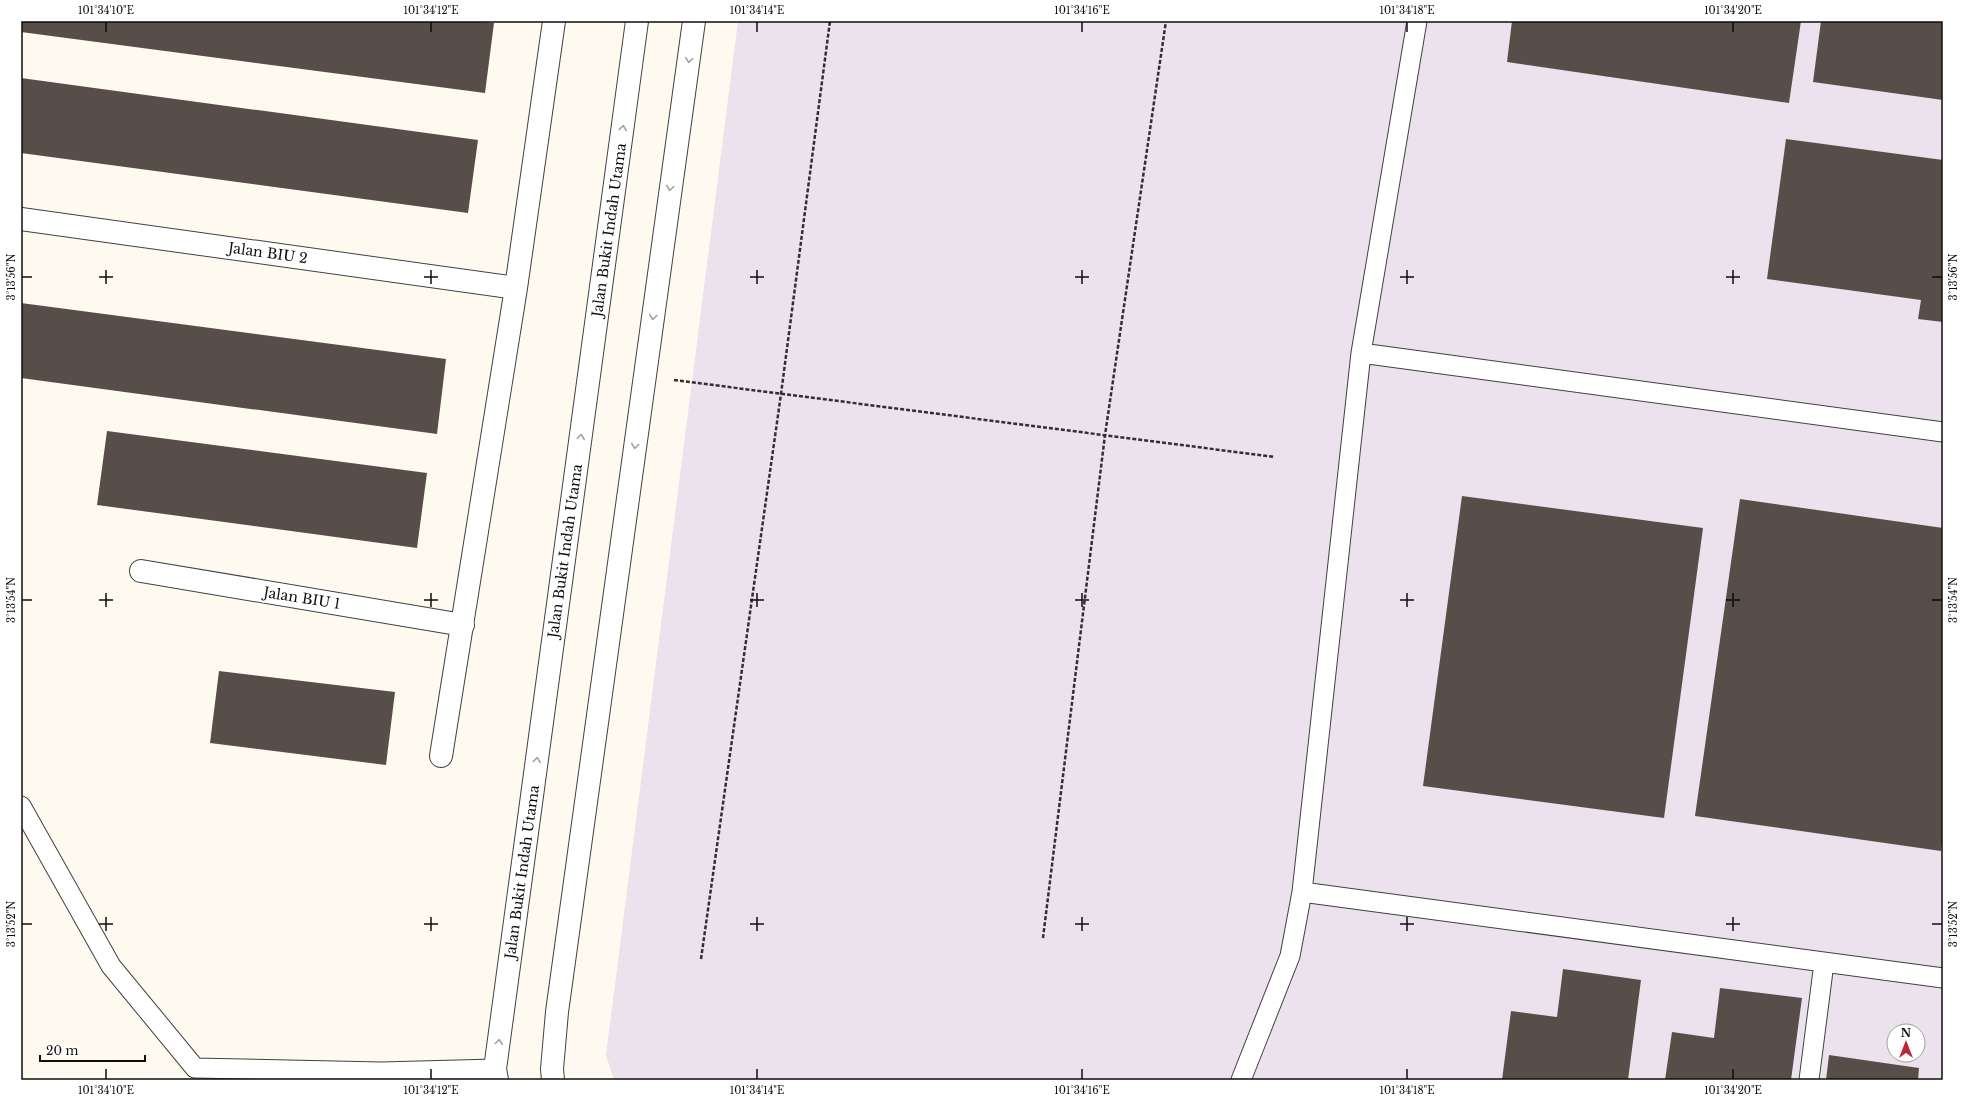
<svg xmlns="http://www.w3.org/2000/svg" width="1964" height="1101" font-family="'Libre Baskerville',serif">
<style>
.industrial{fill:#ebe2ed;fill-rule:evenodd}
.building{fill:#574e4a}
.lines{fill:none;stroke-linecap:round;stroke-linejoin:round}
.lane-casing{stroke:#414141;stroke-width:21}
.street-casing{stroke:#414141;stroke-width:24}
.path{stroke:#303030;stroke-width:2.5;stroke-dasharray:4 2;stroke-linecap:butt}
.lane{stroke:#fff;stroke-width:19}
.street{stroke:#fff;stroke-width:22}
.oneway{stroke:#9f9f9f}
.ticks{fill:none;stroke:#0e0e0e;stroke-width:1.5}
.labels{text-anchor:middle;stroke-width:4;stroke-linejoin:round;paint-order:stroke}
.street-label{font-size:14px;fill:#0e0e0e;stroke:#fff}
.neatline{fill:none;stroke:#0e0e0e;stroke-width:1.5}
.ticks-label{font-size:10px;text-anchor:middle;fill:#0e0e0e}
</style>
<rect width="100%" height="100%" fill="#fffaef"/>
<path class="industrial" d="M738 21H1943V1080H614L606 1055ZM1894 1031H1918V1055H1894Z"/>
<path class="building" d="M21 21H476L494 23 485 93 21 32Z
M1512 21H1801L1789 103 1507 62Z
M1821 21H1943V100L1813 82Z
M21 78 478 140 468 213 21 153Z
M1786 139 1943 160V322L1918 319 1921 300 1767 279Z
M21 303 446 359 437 434 21 378Z
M107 431 427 473 417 548 97 505Z
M1462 496 1703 528 1664 818 1423 786Z
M1740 499 1943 528V837L1941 851 1695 816Z
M219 671 395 692 386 765 210 743Z
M1563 969 1641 980 1628 1080H1502L1511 1011 1557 1017Z
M1720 988 1802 998 1791 1080H1665L1672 1032 1714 1038Z
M1829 1055 1919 1068 1918 1080H1826Z"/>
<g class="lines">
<defs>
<path id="lane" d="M1361 353 1943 432
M21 806 111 966 195 1068 381 1072 495 1069
M1302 892 1943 978
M1241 1080 1290 956 1302 892 1361 353 1417 21
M1809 1080 1824 963"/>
<path id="street" d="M21 219 516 288
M141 571 463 625
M441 756 516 288 554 21
M497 1080 495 1069 637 21
M553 1080 552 1069 557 1012 694 21"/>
</defs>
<use href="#lane" class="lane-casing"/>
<use href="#street" class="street-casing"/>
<path class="path" d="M674 380 1275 457
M1043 938 1105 435 1166 21
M701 959 781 394 830 21"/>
<use href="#lane" class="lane"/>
<use href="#street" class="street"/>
</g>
<defs><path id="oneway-chevron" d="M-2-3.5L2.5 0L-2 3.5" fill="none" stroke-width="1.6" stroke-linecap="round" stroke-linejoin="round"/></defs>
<g class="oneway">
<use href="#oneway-chevron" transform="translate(689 60) rotate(98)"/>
<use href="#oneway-chevron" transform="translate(623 128) rotate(-82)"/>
<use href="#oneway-chevron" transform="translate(670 188) rotate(98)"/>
<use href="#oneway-chevron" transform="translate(653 317) rotate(98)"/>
<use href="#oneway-chevron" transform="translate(581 437) rotate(-82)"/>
<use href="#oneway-chevron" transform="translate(635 446) rotate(98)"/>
<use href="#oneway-chevron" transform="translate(537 760) rotate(-82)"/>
<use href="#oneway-chevron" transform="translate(499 1042) rotate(-82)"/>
</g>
<path class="ticks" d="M106 22V32M431 22V32M757 22V32M1082 22V32M1407 22V32M1733 22V32M106 270V284M431 270V284M757 270V284M1082 270V284M1407 270V284M1733 270V284M22 277H32M99 277H113M424 277H438M750 277H764M1075 277H1089M1400 277H1414M1726 277H1740M1932 277H1942M106 593V607M431 593V607M757 593V607M1082 593V607M1407 593V607M1733 593V607M22 600H32M99 600H113M424 600H438M750 600H764M1075 600H1089M1400 600H1414M1726 600H1740M1932 600H1942M106 917V931M431 917V931M757 917V931M1082 917V931M1407 917V931M1733 917V931M22 924H32M99 924H113M424 924H438M750 924H764M1075 924H1089M1400 924H1414M1726 924H1740M1932 924H1942M106 1069V1079M431 1069V1079M757 1069V1079M1082 1069V1079M1407 1069V1079M1733 1069V1079"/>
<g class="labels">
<g class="street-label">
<text transform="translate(609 230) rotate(-82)" y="5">Jalan Bukit Indah Utama</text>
<text transform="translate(268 253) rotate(8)" y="5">Jalan BIU 2</text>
<text transform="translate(565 551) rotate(-82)" y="5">Jalan Bukit Indah Utama</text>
<text transform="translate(302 598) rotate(9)" y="5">Jalan BIU 1</text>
<text transform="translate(522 872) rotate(-82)" y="5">Jalan Bukit Indah Utama</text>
</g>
</g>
<rect width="1964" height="1101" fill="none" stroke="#ffffff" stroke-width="44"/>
<g transform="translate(1906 1043)"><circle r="19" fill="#ffffff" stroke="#9f9f9f"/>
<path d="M0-3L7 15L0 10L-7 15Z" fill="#be263a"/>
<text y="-6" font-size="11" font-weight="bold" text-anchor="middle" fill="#0e0e0e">N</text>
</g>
<path d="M40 1055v6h105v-6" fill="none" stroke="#0e0e0e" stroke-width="2"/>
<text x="46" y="1055" font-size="12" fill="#0e0e0e" stroke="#ffffff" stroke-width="3" paint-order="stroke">20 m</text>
<rect x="22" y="22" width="1920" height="1057" class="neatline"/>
<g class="ticks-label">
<text x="106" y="14">101°34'10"E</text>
<text x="431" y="14">101°34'12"E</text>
<text x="757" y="14">101°34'14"E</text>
<text x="1082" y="14">101°34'16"E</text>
<text x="1407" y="14">101°34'18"E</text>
<text x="1733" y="14">101°34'20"E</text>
<text transform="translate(11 277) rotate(-90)" y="4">3°13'56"N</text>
<text transform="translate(1953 277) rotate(-90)" y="4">3°13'56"N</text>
<text transform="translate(11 600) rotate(-90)" y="4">3°13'54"N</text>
<text transform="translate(1953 600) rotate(-90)" y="4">3°13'54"N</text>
<text transform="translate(11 924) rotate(-90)" y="4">3°13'52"N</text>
<text transform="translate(1953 924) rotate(-90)" y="4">3°13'52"N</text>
<text x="106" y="1094">101°34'10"E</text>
<text x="431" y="1094">101°34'12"E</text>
<text x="757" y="1094">101°34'14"E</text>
<text x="1082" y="1094">101°34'16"E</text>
<text x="1407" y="1094">101°34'18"E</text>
<text x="1733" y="1094">101°34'20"E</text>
</g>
</svg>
